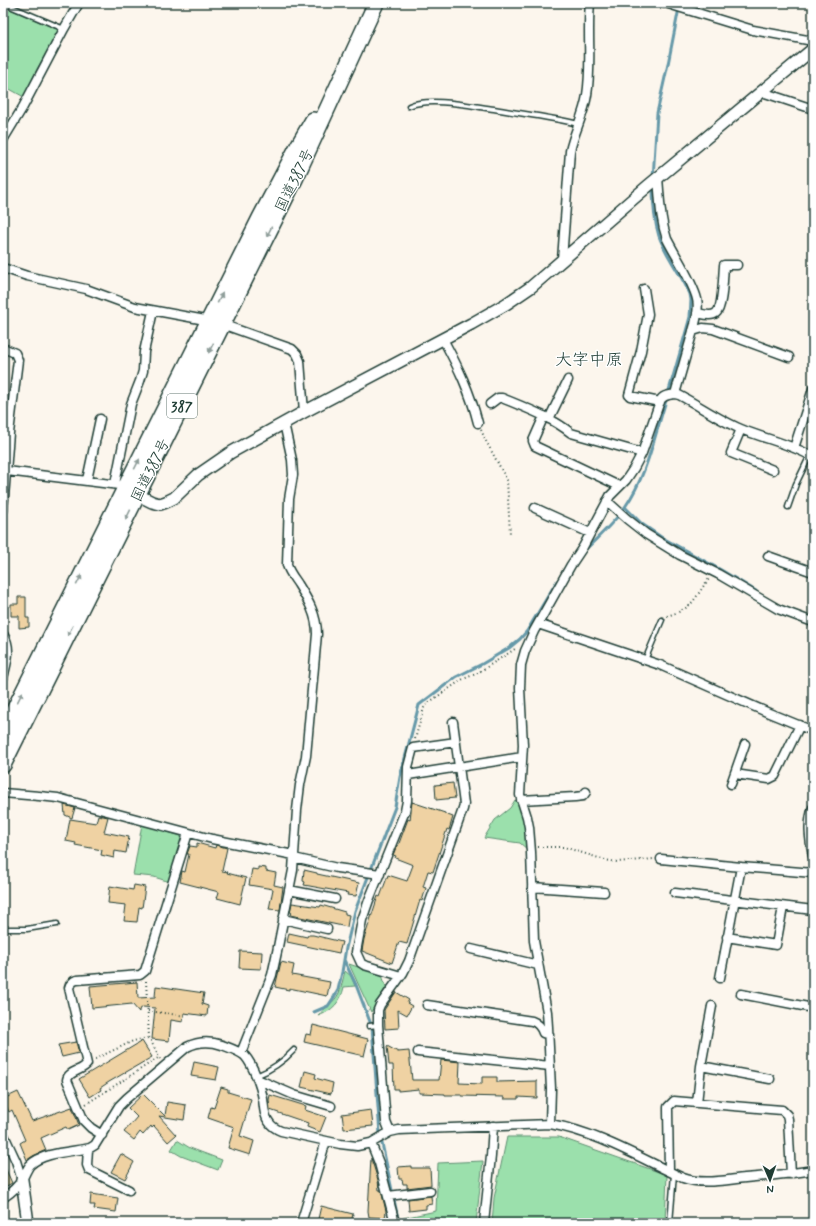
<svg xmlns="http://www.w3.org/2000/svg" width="816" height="1226" font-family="Mynerve,'Klee One',sans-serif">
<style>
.green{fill:#9be0ac;stroke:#5d8e70}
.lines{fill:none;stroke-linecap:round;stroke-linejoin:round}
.stream{stroke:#6699a9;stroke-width:3}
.building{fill:#efd2a3;stroke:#1f3d34}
.lane-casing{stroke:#1f3d34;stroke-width:7}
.street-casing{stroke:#1f3d34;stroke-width:11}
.secondary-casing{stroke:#1f3d34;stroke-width:14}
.highway-casing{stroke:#1f3d34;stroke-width:18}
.path{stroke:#1f3d34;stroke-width:2;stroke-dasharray:1 3;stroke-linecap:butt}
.lane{stroke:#fff;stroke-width:4}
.street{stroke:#fff;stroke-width:8}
.secondary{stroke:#fff;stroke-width:11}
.highway{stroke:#fff;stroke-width:15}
.oneway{fill:#8f9e9a}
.labels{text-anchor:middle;stroke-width:3;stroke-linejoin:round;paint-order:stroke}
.shield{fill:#fff;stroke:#627771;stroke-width:1}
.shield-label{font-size:14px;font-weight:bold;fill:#1f3d34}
.street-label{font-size:15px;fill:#1f3d34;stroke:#fff}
.quarter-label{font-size:17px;fill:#1f3d34;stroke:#fff}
</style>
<rect width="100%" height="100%" fill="#fcf6ed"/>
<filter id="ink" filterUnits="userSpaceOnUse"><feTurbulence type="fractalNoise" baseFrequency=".025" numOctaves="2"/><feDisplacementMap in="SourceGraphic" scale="8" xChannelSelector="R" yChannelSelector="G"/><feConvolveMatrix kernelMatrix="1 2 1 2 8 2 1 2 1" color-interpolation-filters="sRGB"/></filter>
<g filter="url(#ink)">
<path class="green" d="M3 6 59 30 37 69 24 97 6 87 8 80 3 77Z
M515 800C528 812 526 833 528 850L520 843 484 838 495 820 510 808Z
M142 824 181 836 183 840 170 882 154 877 133 875Z
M349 964 382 975 386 987 371 1012Z
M345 971 351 976 355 986 344 987C341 1002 332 1011 318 1016 324 1008 334 1003 339 993 342 986 343 978 345 971Z
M507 1137H559L667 1175 665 1223H492L494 1198Z
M177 1140 190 1148 222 1160 218 1170 181 1156 171 1150Z
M483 1161 476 1223H404L403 1218 436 1211 438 1163Z"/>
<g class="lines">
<path class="stream" d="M653 179 657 113 668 64 680 3
M625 507 642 524 661 537 721 570 756 591
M586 549C600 535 614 523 625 507 644 480 652 447 661 417 671 384 681 350 690 317L691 300 690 294C681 274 666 256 659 236 654 220 653 203 653 186
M344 960 356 985 372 1027 380 1134 399 1223
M314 1012 328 1006 334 997 338 990 342 972 346 948 355 911 395 807 400 777 419 705 456 677 482 664 509 648 520 639 527 631 557 581"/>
</g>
<path class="building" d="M18 597H26V618H29V627L19 628V616H11V604H18Z
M453 783 455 798 436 800 435 785Z
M412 802 445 813V814L453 817 449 830 447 829 433 872 428 871 423 887 426 888 422 901 420 900 407 944 399 942 392 963 362 951 364 939 378 896 380 897 388 875 407 881 413 865 395 858 396 856 393 855 397 845 398 846 408 819 410 820Z
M64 805 75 808 72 818 65 815Z
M98 815 108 817 104 832 129 837 126 853 115 851 114 858 101 855 102 850 75 845 76 843 66 841 70 819 96 823Z
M197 843 215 848 216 845 227 848 222 871 228 872 227 873 246 878 240 904 217 898 219 892 180 882 182 871 185 872 189 854H187L190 846 197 847Z
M258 867 266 868V871L276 873 274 885 283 887 280 910 269 909 273 889 249 885 252 869 258 870Z
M304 870 317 873V874L359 883 356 896 347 895 348 893 304 885 305 882 303 881Z
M134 885 145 887 142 908 139 907 137 922 124 921 126 905 108 903 110 886 133 890Z
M292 903 320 907 321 905 345 912V914L349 915 347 927 291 915 292 912H290Z
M289 933 307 937 308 935H313L342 942 339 953 287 942Z
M240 951 262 952 261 969 239 968Z
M281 962 294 965 292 975 330 982 327 996 289 988V990L275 987Z
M137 982 138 998 155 997 156 986 204 993 202 1004 208 1006 207 1016 184 1013 183 1022 171 1020 169 1041 152 1039 155 1008 143 1007 139 1010V1012L132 1004 92 1008 90 986Z
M396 992 409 1000 407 1003 412 1006 407 1015 398 1010 399 1028 385 1029 384 1010Z
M313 1025 368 1039 364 1056 304 1042 306 1034 311 1035Z
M142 1041 152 1057 109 1082 100 1088 101 1090 90 1097 79 1079Z
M76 1042 79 1053 62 1057 58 1045Z
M387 1046 398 1052 409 1051 412 1080H439L441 1060 460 1062 459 1083 482 1084V1077H497V1082L537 1081V1098L518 1097V1099H504V1097L462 1096V1095H445V1094L419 1093V1089L398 1091V1089H394L393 1065H389Z
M194 1062 219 1067 216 1080 191 1076Z
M305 1071 316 1074 315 1078 333 1083 331 1094 301 1087Z
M221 1087 228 1089V1092L251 1099 240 1136 254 1141 250 1155 228 1148 234 1127 208 1118 211 1107 214 1108Z
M18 1092 32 1121 72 1107 79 1125 68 1130 66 1127 41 1138 46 1150 33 1156 27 1160 20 1143 25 1140 12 1110 9 1112 3 1099Z
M143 1094 165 1116 167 1102 186 1105 184 1120 159 1116 176 1135 168 1142 154 1126 152 1128 151 1126 143 1135 140 1132 134 1140 124 1132 137 1117 128 1108Z
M270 1095 306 1106 305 1110 326 1117 320 1132 307 1127 308 1123 270 1110 269 1100Z
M371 1110 373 1126 344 1129 342 1114Z
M121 1154 134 1162 125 1179 111 1172Z
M371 1158 378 1180 379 1190H381L386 1211 385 1218 369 1217 368 1211Z
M3 1163 12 1183 3 1188Z
M411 1166V1168H430L431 1185 407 1188V1184H403L402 1179H399L398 1167Z
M91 1194 118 1198 116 1212 94 1209 95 1205H90Z
M431 1196 432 1204 426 1205V1209L409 1211 408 1199Z
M321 1206 353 1214 351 1223H334L318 1219Z"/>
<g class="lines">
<defs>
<path id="lane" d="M3 3 64 29
M409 106C430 97 471 106 494 109 522 114 550 117 578 124
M788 507 796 484 810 455
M645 660 662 620
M3 929H27L57 924
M369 1026 378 1025
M256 1076C271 1070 283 1062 294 1050
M670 1223 674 1174"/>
<path id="street" d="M665 3 753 30 813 41
M762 92 813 109
M3 140 23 107 64 29 79 3
M562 260 570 151C574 132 584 115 587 95 592 64 587 34 590 3
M3 268 27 276 86 289 135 307 216 322 292 349 297 354 300 361 304 412
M644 289 648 314 641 351 629 395 630 396 660 402
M697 313C703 314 711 317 716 313 723 308 723 275 724 266V265H737
M693 331 703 328 713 329 789 357
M443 339C458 367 470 391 478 423
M3 348 15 353 18 360 9 433 3 511
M675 394 679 395C700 406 719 420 741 429 765 439 791 444 813 457
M490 404 498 398H502C526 408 551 417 571 433L642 453
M544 416 533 441 535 446 619 486
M549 419 568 380
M741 429 731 453 773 470
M794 448 813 389
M7 471 119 485
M87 480 100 419
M115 484 131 404 140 381 143 371 144 352 153 311
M607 501 627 519 646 534 680 555 718 574 778 609 813 622
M535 508 590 533
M768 556 813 572
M538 624 660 665 769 713 813 731
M3 634C12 648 7 662 3 678
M735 774 769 779 775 776 800 725
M408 775 522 757
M731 784 745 744
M3 793 39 796 58 798 212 839 294 855
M521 800 575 797 583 796 586 792
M813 808C807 823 810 841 813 856
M294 858 337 868 380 874
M661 859 741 867 813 873
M532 887 604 892
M289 890 335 899
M675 893 813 910
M283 919 327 929
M727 937 776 945 783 907
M471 949 538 965
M401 976 364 965 361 963 356 952 362 920 369 900 405 811 407 801 408 767 413 748 456 742
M720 978 741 867
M741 994 813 1008
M427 1005 532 1021C538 1023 541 1027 543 1033L549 1035
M418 1052 550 1066
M241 1053 272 975 277 952 293 870 297 810 300 785 306 756 317 634C317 615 308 600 298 584 294 578 289 572 287 565L289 499 293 475 292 460 284 423
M701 1066 770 1079
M257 1079 294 1095 331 1106
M697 1103 701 1066 712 1006
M550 1124 551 1089 548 1027 547 1012 534 941 531 852 529 827 527 817 520 795 523 745 520 688 521 665 525 651 534 631 571 565 583 547 610 496 626 480 634 468 642 453 660 401C663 395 669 395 675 394L695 324C697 316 699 307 697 299 693 282 675 255 667 239 660 219 660 199 658 178
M390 1132 386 1122 378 1025V1010L380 1005 403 973 409 961 463 809 464 804 453 722
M3 1133 16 1161 22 1180
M102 1135 91 1128 84 1121 67 1080C68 1071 82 1071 87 1064L69 988 70 985 74 981 77 980 140 975 145 971 188 833
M371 1143 379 1163 395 1223
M88 1149 87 1165 89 1170 129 1190
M669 1171 668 1110V1107L674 1101 782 1110 787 1115 788 1119 791 1174
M388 1196 430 1191
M3 1198C12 1192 18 1187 23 1178 25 1174 27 1169 30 1165 43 1152 72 1152 90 1148L95 1145 119 1106 127 1098 187 1047C199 1041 210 1041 222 1045 230 1048 239 1051 245 1056 253 1065 261 1087 263 1099 264 1107 264 1116 269 1122 272 1127 276 1129 281 1131L340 1144 357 1146 371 1143 390 1132 399 1130 550 1124C597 1132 640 1158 683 1178 703 1185 724 1180 745 1178 768 1176 790 1174 813 1170
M301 1223 326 1141
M484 1223 491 1156 493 1126"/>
<path id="secondary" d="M132 492 152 502 160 504 166 502 174 498 198 475 230 453 304 412 471 324 506 304 531 287 648 186 813 49
M22 1180 28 1223"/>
<path id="highway" d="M3 732 260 218 298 146 313 120
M3 765 295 179 376 3"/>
</defs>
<use href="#lane" class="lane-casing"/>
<use href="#street" class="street-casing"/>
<use href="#secondary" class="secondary-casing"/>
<use href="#highway" class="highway-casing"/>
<path class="path" d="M481 430 486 441 507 480 510 534
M667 616C672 614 678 613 682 610 695 604 700 589 709 579
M415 739 424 708 428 703 463 679 476 674 515 649
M538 847H564L605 860 617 862 654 859
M146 981 149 1037 160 1059
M148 1011 186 1016
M95 1059 133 1041 148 1038
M86 1104 158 1058"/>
<use href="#lane" class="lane"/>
<use href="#street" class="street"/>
<use href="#secondary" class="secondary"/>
<use href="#highway" class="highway"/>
</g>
<defs><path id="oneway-solid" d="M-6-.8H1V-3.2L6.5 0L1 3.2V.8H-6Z"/></defs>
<g class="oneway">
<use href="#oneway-solid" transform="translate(269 232) rotate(117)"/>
<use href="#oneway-solid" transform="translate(220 298) rotate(-63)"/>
<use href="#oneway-solid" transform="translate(211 348) rotate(116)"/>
<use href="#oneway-solid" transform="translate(137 464) rotate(-63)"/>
<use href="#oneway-solid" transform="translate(128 515) rotate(116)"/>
<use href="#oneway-solid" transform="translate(79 580) rotate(-63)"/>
<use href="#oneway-solid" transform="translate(70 631) rotate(117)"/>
<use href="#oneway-solid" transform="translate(20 697) rotate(-63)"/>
</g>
</g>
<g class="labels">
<rect class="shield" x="167" y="394" width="30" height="24" rx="3"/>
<g class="shield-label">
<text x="182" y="411">387</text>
</g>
<g class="street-label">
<text transform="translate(294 180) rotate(-64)" y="5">国道387号</text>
<text transform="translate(150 470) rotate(-64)" y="5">国道387号</text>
</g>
<g class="quarter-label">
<text x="589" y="365">大字中原</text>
</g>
</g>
<rect width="816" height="1226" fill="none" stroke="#fff" stroke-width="16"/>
<rect x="8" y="8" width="800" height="1210" fill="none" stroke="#1f3d34" stroke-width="1.5" filter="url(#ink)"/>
<g transform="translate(770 1180) rotate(178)" stroke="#ffffff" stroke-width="3" paint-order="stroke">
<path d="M0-3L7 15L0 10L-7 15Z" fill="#1f3d34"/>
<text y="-6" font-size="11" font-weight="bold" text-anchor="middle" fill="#1f3d34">N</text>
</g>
</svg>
